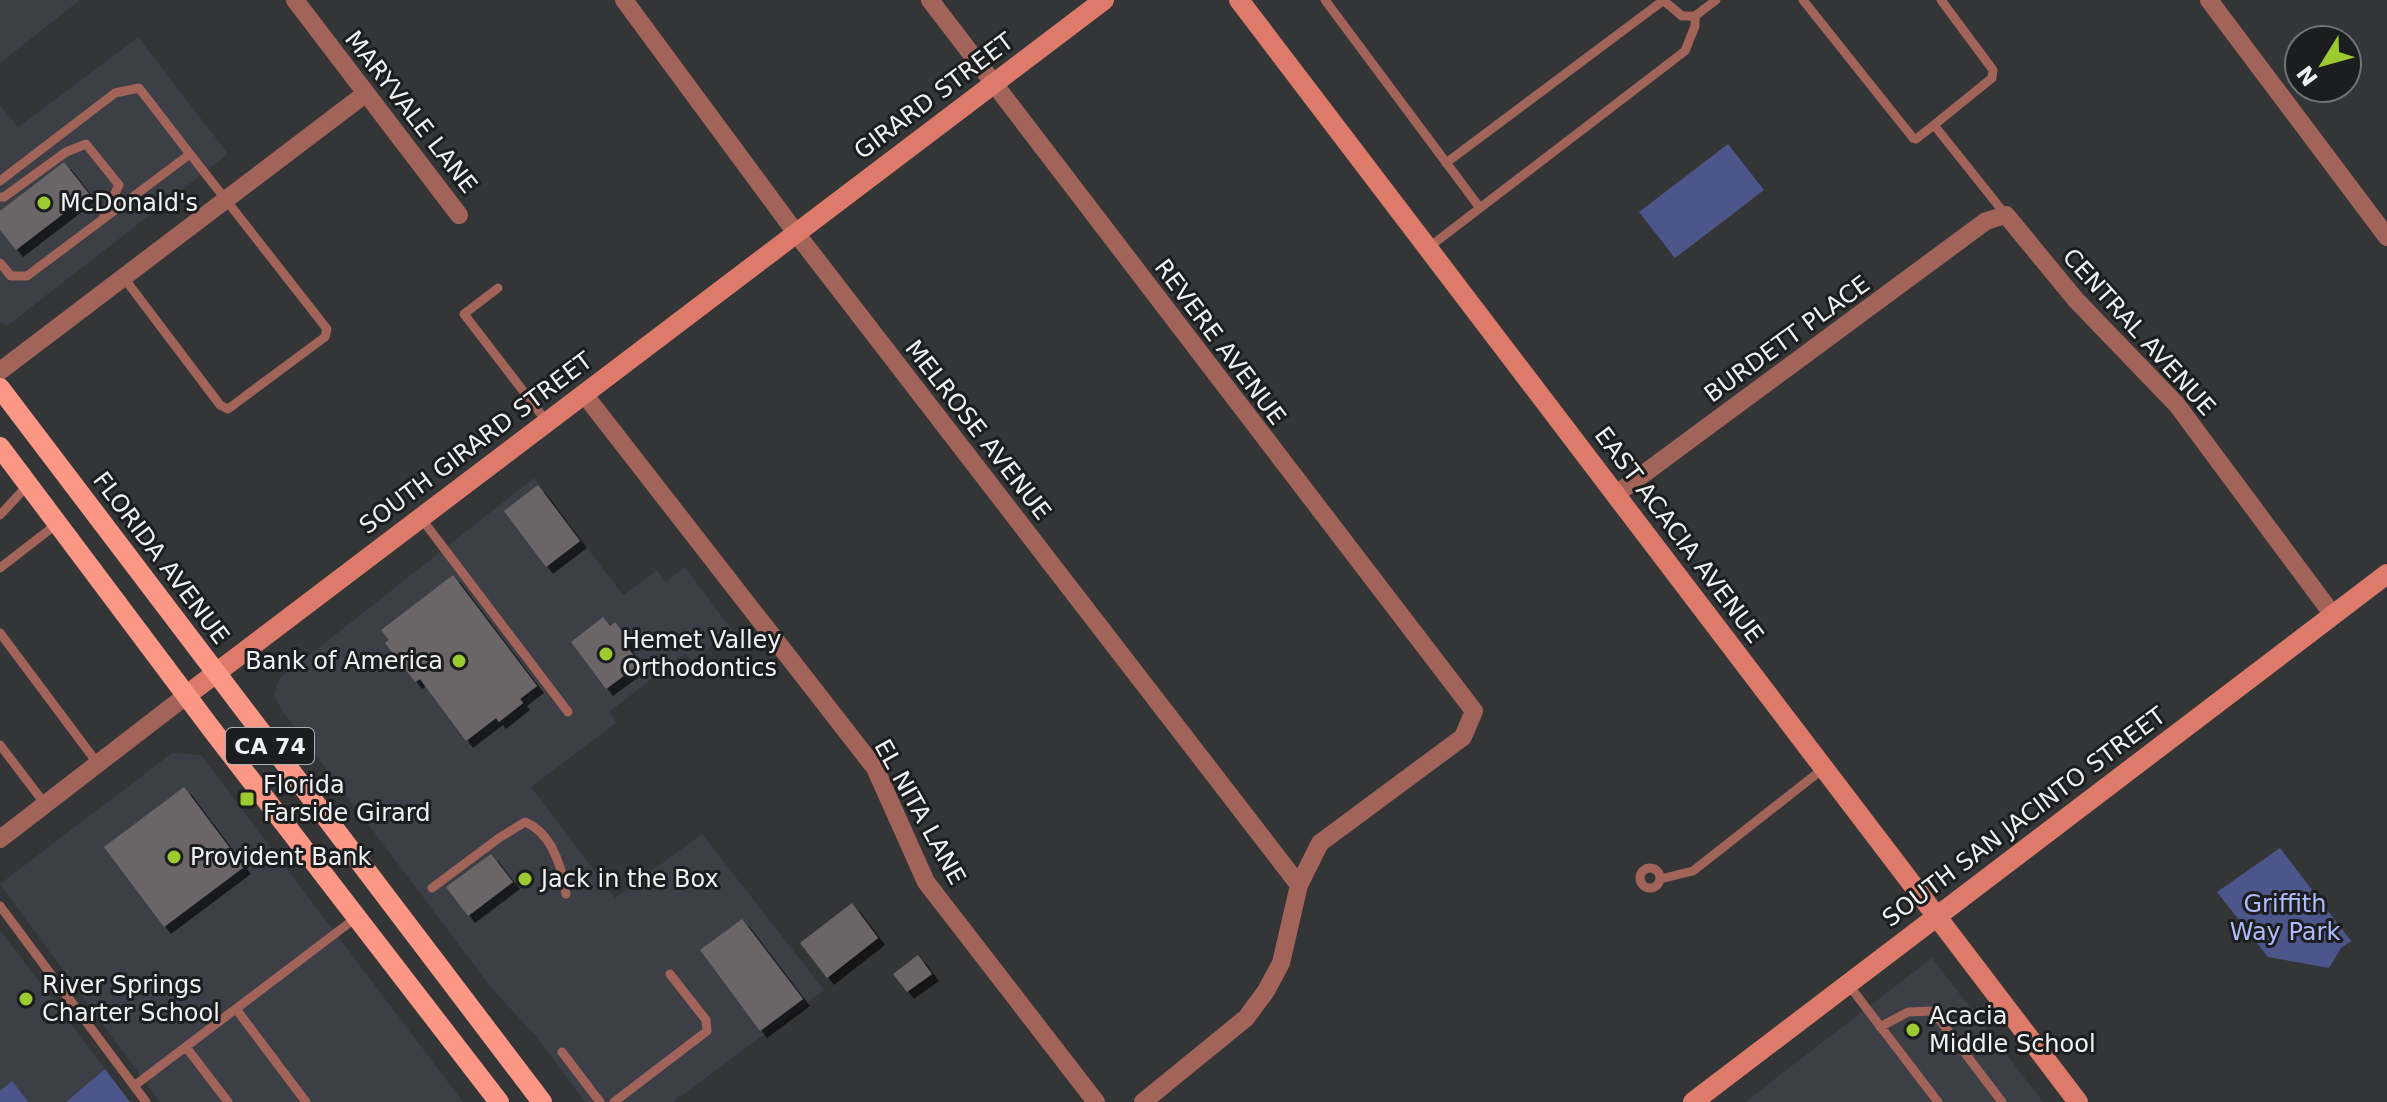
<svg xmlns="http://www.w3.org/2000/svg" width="2387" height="1102" font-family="'DejaVu Sans',sans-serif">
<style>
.built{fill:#3d3f46}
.green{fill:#4d568b}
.building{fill:#6a6668;filter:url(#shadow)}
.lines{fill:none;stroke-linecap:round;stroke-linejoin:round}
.lane{stroke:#a26358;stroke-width:9}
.street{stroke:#a26358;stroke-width:18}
.secondary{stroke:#dd7a6a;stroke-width:20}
.primary{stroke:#fc9685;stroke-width:20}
.poi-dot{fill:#9cca31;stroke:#1c1d1e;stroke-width:3}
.labels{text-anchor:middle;stroke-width:6;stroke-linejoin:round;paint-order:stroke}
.shield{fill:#1c1d1e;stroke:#b0b1b2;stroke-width:2}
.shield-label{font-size:22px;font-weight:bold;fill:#f0f1f2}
.street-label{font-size:24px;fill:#f0f1f2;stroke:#1c1d1e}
.poi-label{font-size:24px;fill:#f0f1f2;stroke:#1c1d1e;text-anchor:start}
.park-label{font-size:24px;fill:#aebbfd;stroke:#1c1d1e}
</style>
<defs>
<filter id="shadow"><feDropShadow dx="7" dy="7" stdDeviation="0" flood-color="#0009"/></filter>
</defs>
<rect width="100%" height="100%" fill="#343537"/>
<path class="built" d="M0 0H80L0 63Z
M138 37 228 154 7 326 0 322V105L18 127Z
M534 478 623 595 657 570 666 582 685 567 732 630 692 661 685 653 609 712 616 723 531 787 615 898 702 834 824 990 673 1102H585L536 1036 493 990 281 709 274 695 279 679Z
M172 753 201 755 463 1102H160L0 884Z
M0 930 105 1069 66 1102H0Z
M1932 958 2043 1102H1745Z"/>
<path class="green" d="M1728 144 1764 190 1675 258 1639 212Z
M2280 848 2351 941 2341 948 2329 968 2268 957 2217 892Z
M105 1069 130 1102H66Z
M12 1081 28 1102H0V1091Z"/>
<path class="building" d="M64 162 89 194 16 250 0 230V211Z
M538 485 580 541 546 567 504 511Z
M453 575 537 686 520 699 523 703 499 722 496 718 466 741 420 679 415 682 385 643 389 640 381 630Z
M603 617 610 626 615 622 630 642 626 645 640 664 606 689 571 642Z
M184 787 244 867 164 927 104 847Z
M491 854 513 882 468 916 446 887Z
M852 903 878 938 827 978 800 943Z
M742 919 803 999 760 1031 700 950Z
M918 955 932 974 907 992 893 974Z"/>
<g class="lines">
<path class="lane" d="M1325 0 1480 208 1685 51 1695 26V16
M1663 0 1682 16H1695L1716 0
M1803 0 1913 138 1916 139 1934 125 2005 214
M1934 125 1992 78 1993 70 1941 0
M1446 163 1664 0
M0 181 115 93 139 88 190 154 27 276H11L0 263
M0 197H4L66 152 86 144 119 185 104 216
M1428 248 1480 208
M124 278 220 405 228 409 325 337 327 329 190 154
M498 288 464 314 547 422
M0 515 27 486
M421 518 568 712
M0 568 58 523
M0 633 98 764
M0 745 45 804
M1640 878a10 10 0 1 1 20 0a10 10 0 1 1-20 0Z
M1660 879 1693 871 1824 768
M432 888 499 838 525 822C552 833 562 868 566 894
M0 906 146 1102
M1848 984 1938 1102
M236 1009 306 1102
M1880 1027 1908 1012 1933 1011 2002 1102
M186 1047 228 1102
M562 1052 600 1102
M134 1086 357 917
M614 1102 707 1031 706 1020 670 974"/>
<path class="street" d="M295 0 459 215
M624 0 796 233 1299 885
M930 0 1474 711 1463 737 1320 843 1299 885 1281 963 1266 991 1246 1018 1143 1102
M2209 0 2387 237
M0 371 365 94
M584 394 875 768 926 882 1096 1102
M1615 495 1986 221 2006 215 2076 300 2177 405 2333 615
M0 839 187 695"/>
<path class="secondary" d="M1239 0 2078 1102
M187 695 1104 0
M1693 1102 2387 574"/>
<path class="primary" d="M0 388 542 1102
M0 447 213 731 499 1102"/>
</g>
<g class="poi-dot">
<circle cx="44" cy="203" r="8"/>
<circle cx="606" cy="654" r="8"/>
<circle cx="459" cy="661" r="8"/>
<rect x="239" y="791" width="16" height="16" rx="4"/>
<circle cx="174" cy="857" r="8"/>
<circle cx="525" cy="879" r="8"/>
<circle cx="26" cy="999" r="8"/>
<circle cx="1913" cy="1030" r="8"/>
</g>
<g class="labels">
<rect class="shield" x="226" y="728" width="88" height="36" rx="6"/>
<g class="shield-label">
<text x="270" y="754">CA 74</text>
</g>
<g class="street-label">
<text transform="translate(934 96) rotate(-37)" y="8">GIRARD STREET</text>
<text transform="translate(411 112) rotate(52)" y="8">MARYVALE LANE</text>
<text transform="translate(2139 332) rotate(48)" y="8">CENTRAL AVENUE</text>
<text transform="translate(1787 339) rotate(-36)" y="8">BURDETT PLACE</text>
<text transform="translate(1220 342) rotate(53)" y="8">REVERE AVENUE</text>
<text transform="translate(978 430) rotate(52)" y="8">MELROSE AVENUE</text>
<text transform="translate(476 443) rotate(-37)" y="8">SOUTH GIRARD STREET</text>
<text transform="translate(1679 535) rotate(53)" y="8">EAST ACACIA AVENUE</text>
<text transform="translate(161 558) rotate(53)" y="8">FLORIDA AVENUE</text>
<text transform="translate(920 812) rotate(61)" y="8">EL NITA LANE</text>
<text transform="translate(2024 817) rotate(-37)" y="8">SOUTH SAN JACINTO STREET</text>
</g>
<g class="poi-label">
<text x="60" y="211">McDonald's</text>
<text x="622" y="648">Hemet Valley<tspan x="622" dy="28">Orthodontics</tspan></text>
<text x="443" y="669" text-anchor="end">Bank of America</text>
<text x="263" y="793">Florida<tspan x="263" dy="28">Farside Girard</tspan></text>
<text x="190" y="865">Provident Bank</text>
<text x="541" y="887">Jack in the Box</text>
<text x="42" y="993">River Springs<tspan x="42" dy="28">Charter School</tspan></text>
<text x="1929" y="1024">Acacia<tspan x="1929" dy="28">Middle School</tspan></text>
</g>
<g class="park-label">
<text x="2285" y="912">Griffith<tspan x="2285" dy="28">Way Park</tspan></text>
</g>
</g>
<g transform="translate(2323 64) rotate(233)"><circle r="38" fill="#1c1d1e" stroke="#717273" stroke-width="2"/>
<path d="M0-6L14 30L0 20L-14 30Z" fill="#9cca31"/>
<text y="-12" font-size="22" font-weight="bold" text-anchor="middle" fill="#f0f1f2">N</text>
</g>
</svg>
